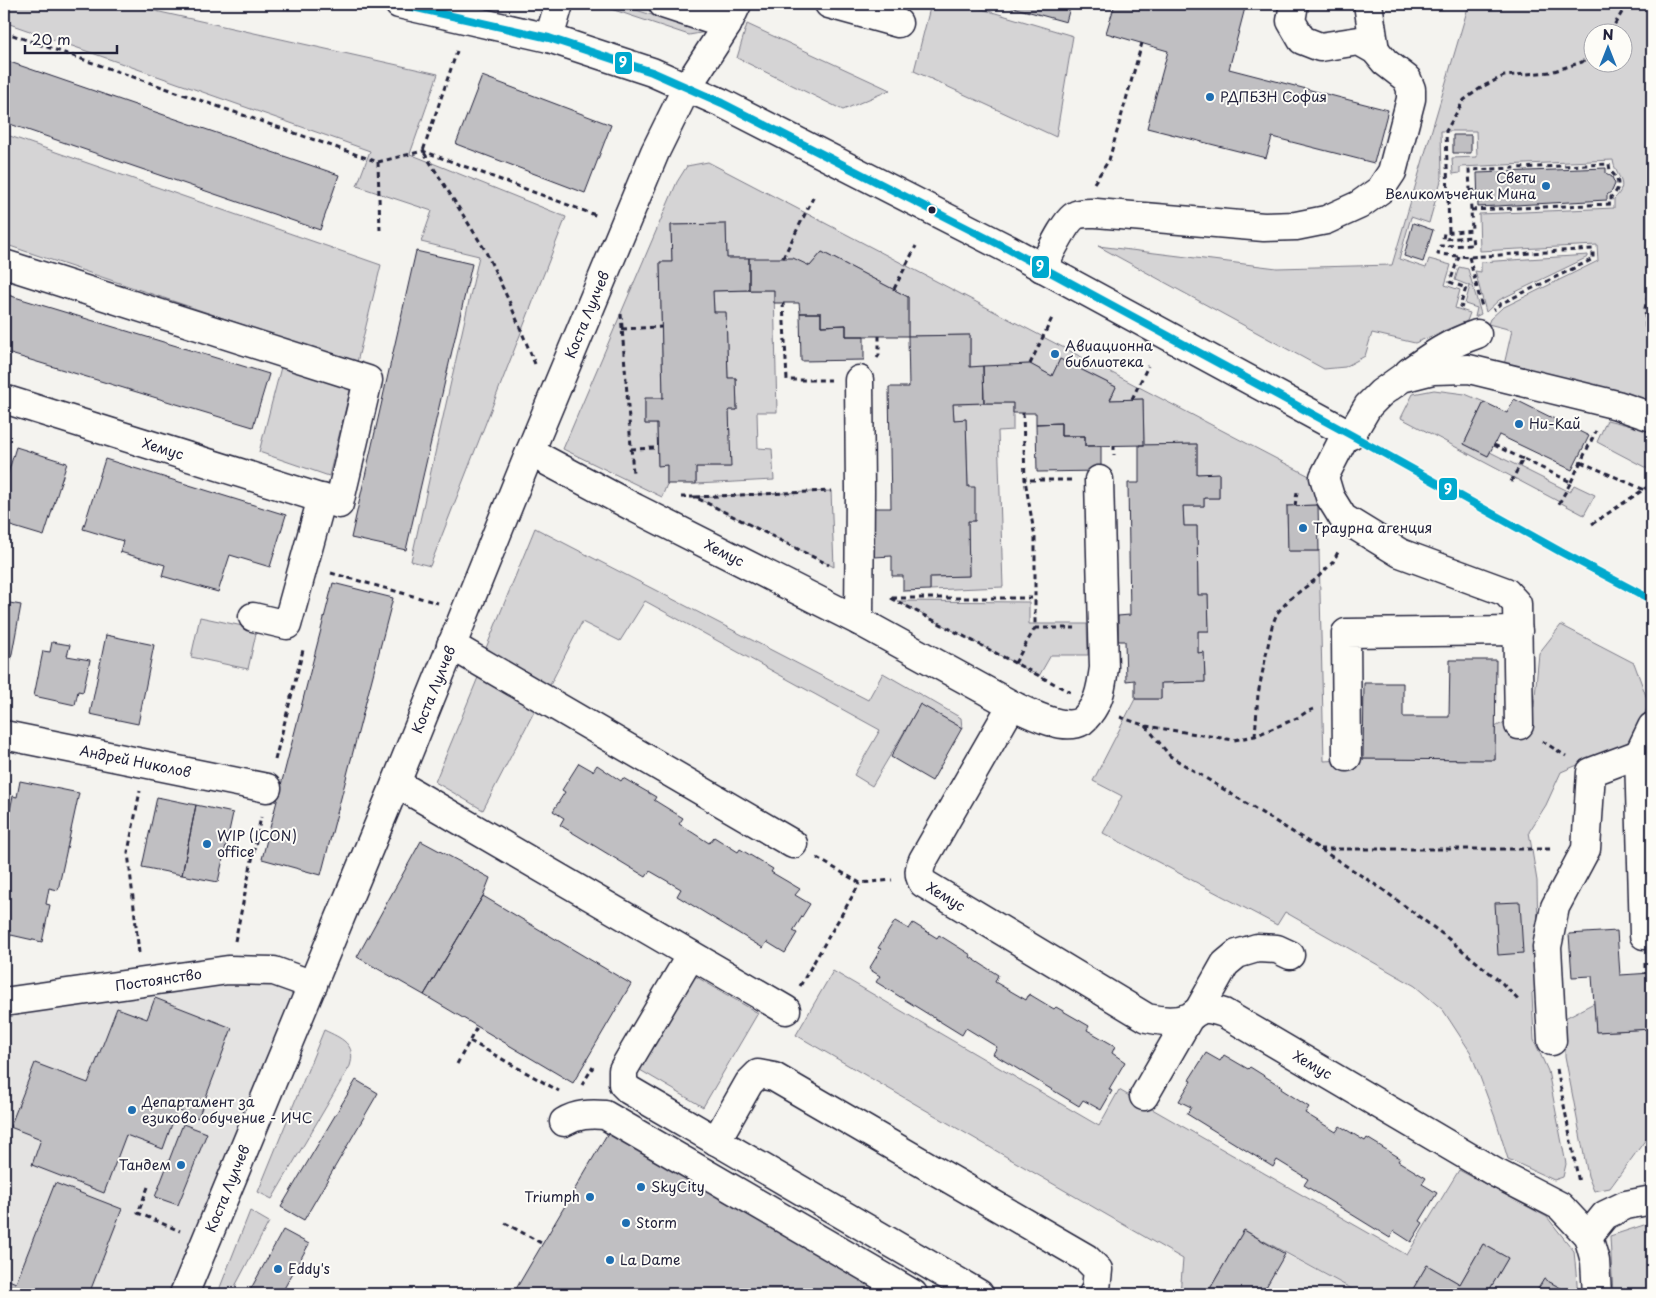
<svg xmlns="http://www.w3.org/2000/svg" width="1656" height="1298" font-family="'Playpen Sans',sans-serif">
<style>
.built{fill:#e4e3e2}
.green{fill:#d5d4d5;stroke:#7c7b88;fill-rule:evenodd}
.building{fill:#c0bfc2;stroke:#22223b}
.lines{fill:none;stroke-linecap:round;stroke-linejoin:round}
.minor-casing{stroke:#22223b;stroke-width:31}
.path{stroke:#22223b;stroke-width:3;stroke-dasharray:5 4;stroke-linecap:butt}
.minor{stroke:#fdfcf7;stroke-width:28}
.bus-1-casing{stroke:#fdfcf7;stroke-width:11}
.bus-1{stroke:#00a9ce;stroke-width:8}
.poi-dot{fill:#1f6fb2;stroke:#fdfcf7;stroke-width:2}
.bus-dot{fill:#22223b;stroke:#fdfcf7;stroke-width:2}
.labels{text-anchor:middle;stroke-width:4;stroke-linejoin:round;paint-order:stroke}
.poi-label{font-size:14px;fill:#22223b;stroke:#fdfcf7;text-anchor:start}
.street-label{font-size:14px;fill:#22223b;stroke:#fdfcf7}
.line-badge{stroke:#fdfcf7;stroke-width:2}
.badge-label{font-size:14px;text-anchor:middle;font-weight:bold;fill:#fff}
</style>
<rect width="100%" height="100%" fill="#f4f3ef"/>
<filter id="ink" filterUnits="userSpaceOnUse"><feTurbulence type="fractalNoise" baseFrequency=".02" numOctaves="2"/><feDisplacementMap in="SourceGraphic" scale="10" xChannelSelector="R" yChannelSelector="G"/><feConvolveMatrix kernelMatrix="1 2 1 2 8 2 1 2 1" color-interpolation-filters="sRGB"/></filter>
<g filter="url(#ink)">
<path class="built" d="M228 970 313 985 184 1294H4V1002Z
M1244 1230 1285 1254 1361 1294H1207Z"/>
<path class="green" d="M4 4H124L438 74 410 154 566 217 430 566 411 561 479 256 421 242 432 211 357 186 370 151 4 22Z
M599 4H617L706 32 689 35 602 6Z
M931 4H965L1073 36 1056 137 914 71Z
M1469 4H1652V402L1504 365 1512 330 1488 324 1490 319 1502 308 1598 261 1597 245 1480 251 1479 214 1614 208V199C1631 183 1615 177 1613 160L1460 167V173L1453 174 1452 158 1477 157 1476 131H1441L1442 177 1429 223 1411 217 1399 259 1426 268 1429 259 1451 265 1445 285 1460 290 1455 308 1470 313 1467 321 1415 343 1372 333 1365 356 1345 367 1324 369 1098 246 1277 268 1392 265ZM1594 32H1624V62H1594Z
M747 24 890 90 843 110 737 58Z
M4 134 381 265 329 476 259 452 288 340 4 244Z
M708 162 1317 480 1318 505 1287 506 1288 551H1319L1324 761 1363 759 1495 760V727L1534 707 1539 653 1561 625 1634 663 1649 704 1632 742 1561 772 1546 805 1529 832 1537 881 1539 986 1532 993 1534 1040 1548 1071 1566 1164 1563 1177 1554 1180 1508 1159 1496 1120 1471 1053 1443 1010 1415 986 1285 912 1277 925 1103 833 1122 796 1093 781 1135 699H1161V683L1205 682 1204 653H1198V631H1209L1208 595H1198L1197 526H1184L1183 506H1204V498H1219V474H1197V444L1144 445 1143 399 1110 400 1116 387 1060 359 1052 376 1030 364 970 367V335L908 336V297L822 252 810 266 749 258H727L726 224 671 225 672 262H660L663 398 645 399V424H657L658 465H667V484L662 497 563 449 677 182 687 166Z
M1588 255V257L1499 300 1486 312 1475 271 1481 272V262Z
M1459 267 1468 269 1481 314 1475 317 1477 308 1465 304 1470 286 1455 280Z
M774 290 777 412H757L758 448 772 449 774 480 696 484V467H730L729 410H737L736 378H728L726 313 714 312 713 291Z
M1434 390 1465 394 1484 402 1464 444 1488 456 1490 452 1570 492 1574 485 1595 495 1584 515 1401 418 1413 394Z
M1013 403V430L998 431 1003 587 930 590V577L969 576 968 521H975L968 487 966 419 954 420 953 404Z
M1607 420 1652 431V471L1597 442Z
M831 491 834 567 695 497Z
M535 528 868 700 883 673 961 718 962 728 920 705 872 786 854 775 880 730 645 601 620 641 582 622 549 687 486 648Z
M897 601 1029 602V624H1087L1088 655H1051L1039 676Z
M200 617 257 629 248 669 191 657Z
M479 675 535 710 483 810 435 782Z
M833 971 1099 1126 1119 1090 1407 1255 1459 1170 1547 1217 1574 1251 1578 1294H1567L1568 1292 1544 1279 1535 1294H1487L1508 1258 1483 1244 1460 1284 1427 1265 1410 1294H1361L1244 1230 1207 1294H1180L1183 1259 796 1035Z
M695 976 758 1013 703 1107 640 1070Z
M1594 1003 1596 1032 1652 1029V1131L1610 1188 1594 1191 1588 1176 1565 1056V1018Z
M324 1030C341 1038 357 1044 350 1066L272 1199 258 1192Z
M250 1211 269 1222 231 1294H226L219 1290Z
M1647 1224 1652 1227V1294H1613L1610 1236Z"/>
<path class="building" d="M1001 4H1071L1066 22Z
M1115 4H1246L1229 69 1388 110 1374 163 1272 137 1266 158 1147 128 1168 51 1106 33Z
M4 60 339 175 320 230 4 122Z
M482 76 611 125 585 193 456 144Z
M1453 135H1471V153H1453Z
M1606 168V173L1612 177 1615 184 1612 191 1607 195V200L1478 207 1477 173Z
M1413 223 1433 230 1423 262 1404 256Z
M726 224 727 258H749V290L713 291 714 312H726L728 378H736L737 410H729L731 467H696V484H667V465L658 466 657 424H645V398H663L660 262H672L671 225Z
M416 251 472 264 406 550 351 538Z
M822 252 908 297V336H846V325L821 326V313H800L799 303H774V290H749V258H793L810 266Z
M8 295 269 374 253 427 4 352V307Z
M800 313H821V326L846 325V336H864V360L801 361Z
M970 335V367L983 366 984 403 953 404 954 420 966 419 968 487H975V521H968L969 576 930 577V590L903 591V576H892V556L874 557 873 508H891L889 387H909L908 336Z
M1060 359 1116 387 1110 400 1143 399 1144 445 1085 446V436H1061V423L1036 424V413H1013V403H984L983 366 1030 364 1052 376Z
M1514 399 1589 436 1572 470 1499 435 1488 456 1464 444 1484 402 1507 413Z
M1061 423V436H1085V446H1101V471L1037 472 1036 424Z
M1197 444V474L1219 473V498H1204V506H1183L1184 526H1197L1198 595H1208L1209 631H1198V653L1204 652 1205 682 1161 683V699H1135V680L1126 681 1125 641H1118V616L1130 615 1128 483H1139V445Z
M16 447 67 463 44 536 4 524V486Z
M105 459 286 515 270 567 230 555 218 592 162 576 165 565 120 552 123 541 83 529Z
M1318 505 1319 551H1288L1287 506Z
M333 583 393 598 321 875 262 859Z
M4 602 21 605 4 697Z
M106 635 154 645 138 724 90 714Z
M52 642 70 645 67 656 90 660 83 692 78 691 75 705 34 696 43 651 50 652Z
M1450 660H1496L1495 760 1363 759 1364 683H1403V717H1449Z
M920 704 962 728 932 781 891 757Z
M579 763 593 771 597 765 621 781 623 778 656 797 654 800 683 818 679 824 709 843 714 837 738 852 740 849 773 869 771 872 800 889 795 895 810 904 793 931 797 933 785 953 767 942 763 948 677 896 681 889 650 871 646 877 560 825 564 818 553 811 565 792 562 790Z
M20 781 79 793 58 890 49 888 46 904 50 905 42 942 11 935 9 939 4 937V859L10 829H6L13 796 17 797Z
M157 797 196 805 182 875 142 867Z
M196 805 233 813 218 882 182 875Z
M421 841 490 878 483 896 424 995 357 957Z
M483 896 631 984 573 1083 424 995Z
M1520 902 1523 953 1498 955 1495 903Z
M895 921 909 929 913 923 937 938 939 935 971 955 970 957 998 975 995 982 1026 1000 1029 994 1054 1009 1056 1007 1089 1026 1087 1030 1115 1046 1112 1053 1125 1062 1109 1089 1112 1091 1101 1110 1083 1100 1079 1106 993 1054 997 1047 966 1028 962 1035 876 982 880 976 869 969 881 949 878 948Z
M1617 931 1620 975 1652 973V1029L1596 1032 1592 976 1572 977 1569 934Z
M155 998 232 1028 198 1118 177 1110 163 1149 126 1135 104 1193 32 1165 41 1139 10 1127 35 1063 88 1083 117 1008 147 1019Z
M1206 1053 1220 1061 1224 1055 1248 1069 1250 1067 1282 1087 1281 1089 1309 1107 1305 1113 1336 1132 1340 1126 1365 1141 1367 1138 1400 1158 1398 1161 1426 1178 1422 1184 1437 1193 1420 1221 1423 1223 1411 1242 1394 1231 1390 1238 1304 1185 1308 1179 1277 1160 1273 1167 1187 1114 1191 1107 1179 1101 1191 1081 1189 1080Z
M356 1080 378 1093 304 1220 281 1207Z
M183 1124 207 1133 178 1205 155 1197Z
M609 1131 889 1294H513Z
M55 1183 122 1209 89 1294H4V1278L16 1283Z
M283 1230 309 1244 281 1294H248Z
M1244 1230 1285 1254 1262 1294H1207Z
M1483 1244 1508 1258 1487 1294H1410L1427 1265 1460 1284Z
M1544 1279 1568 1292 1567 1294H1535Z
M1652 1289V1294H1637V1290Z"/>
<g class="lines">
<defs>
<g id="minor">
<path d="M399 4 549 38 652 72 722 103 1008 249 1351 435 1368 406 1381 393 1402 378 1433 370 1469 369 1617 405 1652 417"/>
<path d="M663 4 727 25"/>
<path d="M829 4 898 23"/>
<path d="M1368 4 1375 50"/>
<path d="M549 38 559 4"/>
<path d="M4 264 368 380 339 504 4 399"/>
<path d="M1042 268C1049 256 1063 225 1073 217 1079 212 1089 213 1096 213L1264 227 1296 226 1326 220 1359 205 1380 190 1392 172 1411 99V89L1407 79 1385 62 1375 50 1359 41 1320 47 1302 40 1291 21 1294 4"/>
<path d="M1409 372C1434 354 1448 344 1477 334"/>
<path d="M859 380 860 491 859 621"/>
<path d="M1347 432 1324 477 1330 497 1343 518 1400 553 1506 592 1517 604 1519 725"/>
<path id="s1" d="M530 452 635 508 859 621 1012 705 923 860C919 869 918 874 923 883L1147 1018C1160 1021 1173 1023 1187 1018 1191 1017 1193 1014 1197 1012 1204 1006 1215 1010 1224 1013L1496 1173 1560 1206 1588 1236 1595 1261 1597 1294"/>
<path d="M253 617 287 625 322 498"/>
<path d="M451 645 793 844"/>
<path d="M1012 705C1029 713 1064 732 1082 721 1086 718 1092 710 1094 706 1101 695 1102 680 1104 668L1099 480"/>
<path id="s2" d="M4 735 267 788"/>
<path d="M1347 757 1346 633 1518 631"/>
<path d="M396 783 786 1010"/>
<path d="M1644 935 1639 754 1652 727"/>
<path d="M691 955 623 1070V1084L629 1090 979 1294"/>
<path id="s3" d="M4 1002 228 970 274 971 313 985"/>
<path d="M1199 1010 1225 964 1237 954 1257 948 1277 949 1290 955"/>
<path d="M1552 1041 1547 947 1555 907 1586 849 1591 772 1639 754"/>
<path d="M1144 1096 1189 1018"/>
<path d="M564 1122C577 1114 590 1114 605 1115L913 1294"/>
<path d="M716 1141 749 1083 758 1074 774 1077 1086 1258 1098 1270 1096 1289 1093 1294"/>
<path d="M1588 1236 1605 1215 1626 1205 1652 1200"/>
<path id="s4" d="M184 1294 396 783 530 452 655 152 687 87 727 25 737 4"/>
</g>
</defs>
<use href="#minor" class="minor-casing"/>
<path class="path" d="M4 32 378 162 423 151 598 216
M1610 32 1627 4
M457 51 423 151 485 250 509 301 535 364
M378 162 380 231
M1094 183 1109 160 1142 43
M1470 191 1477 190
M1471 210 1611 204V197C1621 189 1620 179 1610 171L1609 164 1469 170 1472 230 1444 233 1443 239 1472 237 1473 245 1440 246 1438 254 1469 257 1593 249V259L1500 304 1494 310
M1449 232 1446 131 1464 100 1482 87 1504 76 1551 72 1582 62 1594 52
M1459 256 1450 282 1466 288 1460 306 1463 307
M1469 257 1482 307
M783 258 815 194
M1652 278 1645 308 1646 327 1652 333
M894 289 916 246
M783 303 787 380H831
M621 314 633 473
M622 329 661 327
M877 358 879 355V336
M1030 364 1053 316
M1132 399 1148 366
M1023 413 1025 480H1071
M1114 445V455
M1494 445 1523 459
M631 449 657 448
M1581 462 1645 490
M1511 482 1523 459 1571 482 1557 507
M1571 482 1596 431
M681 497H695L829 565
M695 497 831 491
M1295 506 1297 492
M1592 524 1652 484
M331 573 438 603
M891 598 1070 692
M892 598H1035
M1035 628H1075
M1015 663 1035 628V538L1025 480
M1120 717 1146 726 1234 740 1255 736 1297 718 1308 711 1317 708
M1146 726 1170 756 1320 849 1382 889 1445 936 1502 983 1520 1002
M1255 736 1258 694 1272 626 1277 613 1290 599 1316 579 1333 562 1339 550
M1542 741 1566 756
M275 760 303 650
M1320 849H1552
M817 858 860 883 892 880
M235 941 261 817
M139 953 128 852 140 791
M1645 963V974
M800 986 860 883
M470 1041 559 1091
M457 1064 477 1027
M1557 1069 1579 1183
M582 1085 593 1067
M148 1187 138 1213 180 1231
M505 1223 543 1244"/>
<use href="#minor" class="minor"/>
<defs>
<path id="bus-1" d="M399 4 549 38 652 72 722 103 1008 249 1351 435 1561 552 1652 600"/>
</defs>
<use href="#bus-1" class="bus-1-casing"/>
<use href="#bus-1" class="bus-1"/>
</g>
</g>
<g class="poi-dot">
<circle cx="1210" cy="97" r="5"/>
<circle cx="1546" cy="186" r="5"/>
<circle cx="1055" cy="354" r="5"/>
<circle cx="1519" cy="424" r="5"/>
<circle cx="1303" cy="528" r="5"/>
<circle cx="207" cy="844" r="5"/>
<circle cx="132" cy="1110" r="5"/>
<circle cx="181" cy="1165" r="5"/>
<circle cx="641" cy="1187" r="5"/>
<circle cx="590" cy="1197" r="5"/>
<circle cx="626" cy="1223" r="5"/>
<circle cx="610" cy="1260" r="5"/>
<circle cx="278" cy="1269" r="5"/>
</g>
<circle class="bus-dot" cx="932" cy="210" r="4.5"/>
<g class="labels">
<g class="poi-label">
<text x="1220" y="102">РДПБЗН София</text>
<text x="1536" y="183" text-anchor="end">Свети<tspan x="1536" dy="16">Великомъченик Мина</tspan></text>
<text x="1065" y="351">Авиационна<tspan x="1065" dy="16">библиотека</tspan></text>
<text x="1529" y="429">Ни-Кай</text>
<text x="1313" y="533">Траурна агенция</text>
<text x="217" y="841">WIP (ICON)<tspan x="217" dy="16">office</tspan></text>
<text x="142" y="1107">Департамент за<tspan x="142" dy="16">езиково обучение - ИЧС</tspan></text>
<text x="171" y="1170" text-anchor="end">Тандем</text>
<text x="651" y="1192">SkyCity</text>
<text x="580" y="1202" text-anchor="end">Triumph</text>
<text x="636" y="1228">Storm</text>
<text x="620" y="1265">La Dame</text>
<text x="288" y="1274">Eddy's</text>
</g>
<g class="street-label">
<text dy="5" stroke="none"><textPath href="#s4" startOffset="1059">Коста Лулчев</textPath></text>
<text transform="translate(163 449) rotate(17)" y="5">Хемус</text>
<text dy="5" stroke="none"><textPath href="#s1" startOffset="219">Хемус</textPath></text>
<text dy="5" stroke="none"><textPath href="#s4" startOffset="654">Коста Лулчев</textPath></text>
<text dy="5" stroke="none"><textPath href="#s2" startOffset="134">Андрей Николов</textPath></text>
<text dy="5" stroke="none"><textPath href="#s1" startOffset="774">Хемус</textPath></text>
<text dy="5" stroke="none"><textPath href="#s3" startOffset="156">Постоянство</textPath></text>
<text dy="5" stroke="none"><textPath href="#s1" startOffset="1192">Хемус</textPath></text>
<text dy="5" stroke="none"><textPath href="#s4" startOffset="114">Коста Лулчев</textPath></text>
</g>
</g>
<g class="line-badge">
<rect x="614" y="51" width="19" height="24" rx="5" fill="#00a9ce"/>
<rect x="1031" y="255" width="19" height="24" rx="5" fill="#00a9ce"/>
<rect x="1438" y="477" width="20" height="24" rx="5" fill="#00a9ce"/>
</g>
<g class="badge-label">
<text x="623" y="67">9</text>
<text x="1040" y="271">9</text>
<text x="1448" y="494">9</text>
</g>
<rect width="1656" height="1298" fill="none" stroke="#fdfcf7" stroke-width="20"/>
<rect x="10" y="10" width="1636" height="1278" fill="none" stroke="#22223b" stroke-width="2" filter="url(#ink)"/>
<g transform="translate(1608 48)"><circle r="24" fill="#fdfcf7" stroke="#a5a5ac"/>
<path d="M0-4L9 19L0 12L-9 19Z" fill="#1f6fb2"/>
<text y="-8" font-size="14" font-weight="bold" text-anchor="middle" fill="#22223b">N</text>
</g>
<path d="M25 45v8h92v-8" fill="none" stroke="#22223b" stroke-width="2.5"/>
<text x="32" y="45" font-size="15" fill="#22223b" stroke="#fdfcf7" stroke-width="4" paint-order="stroke">20 m</text>
</svg>
